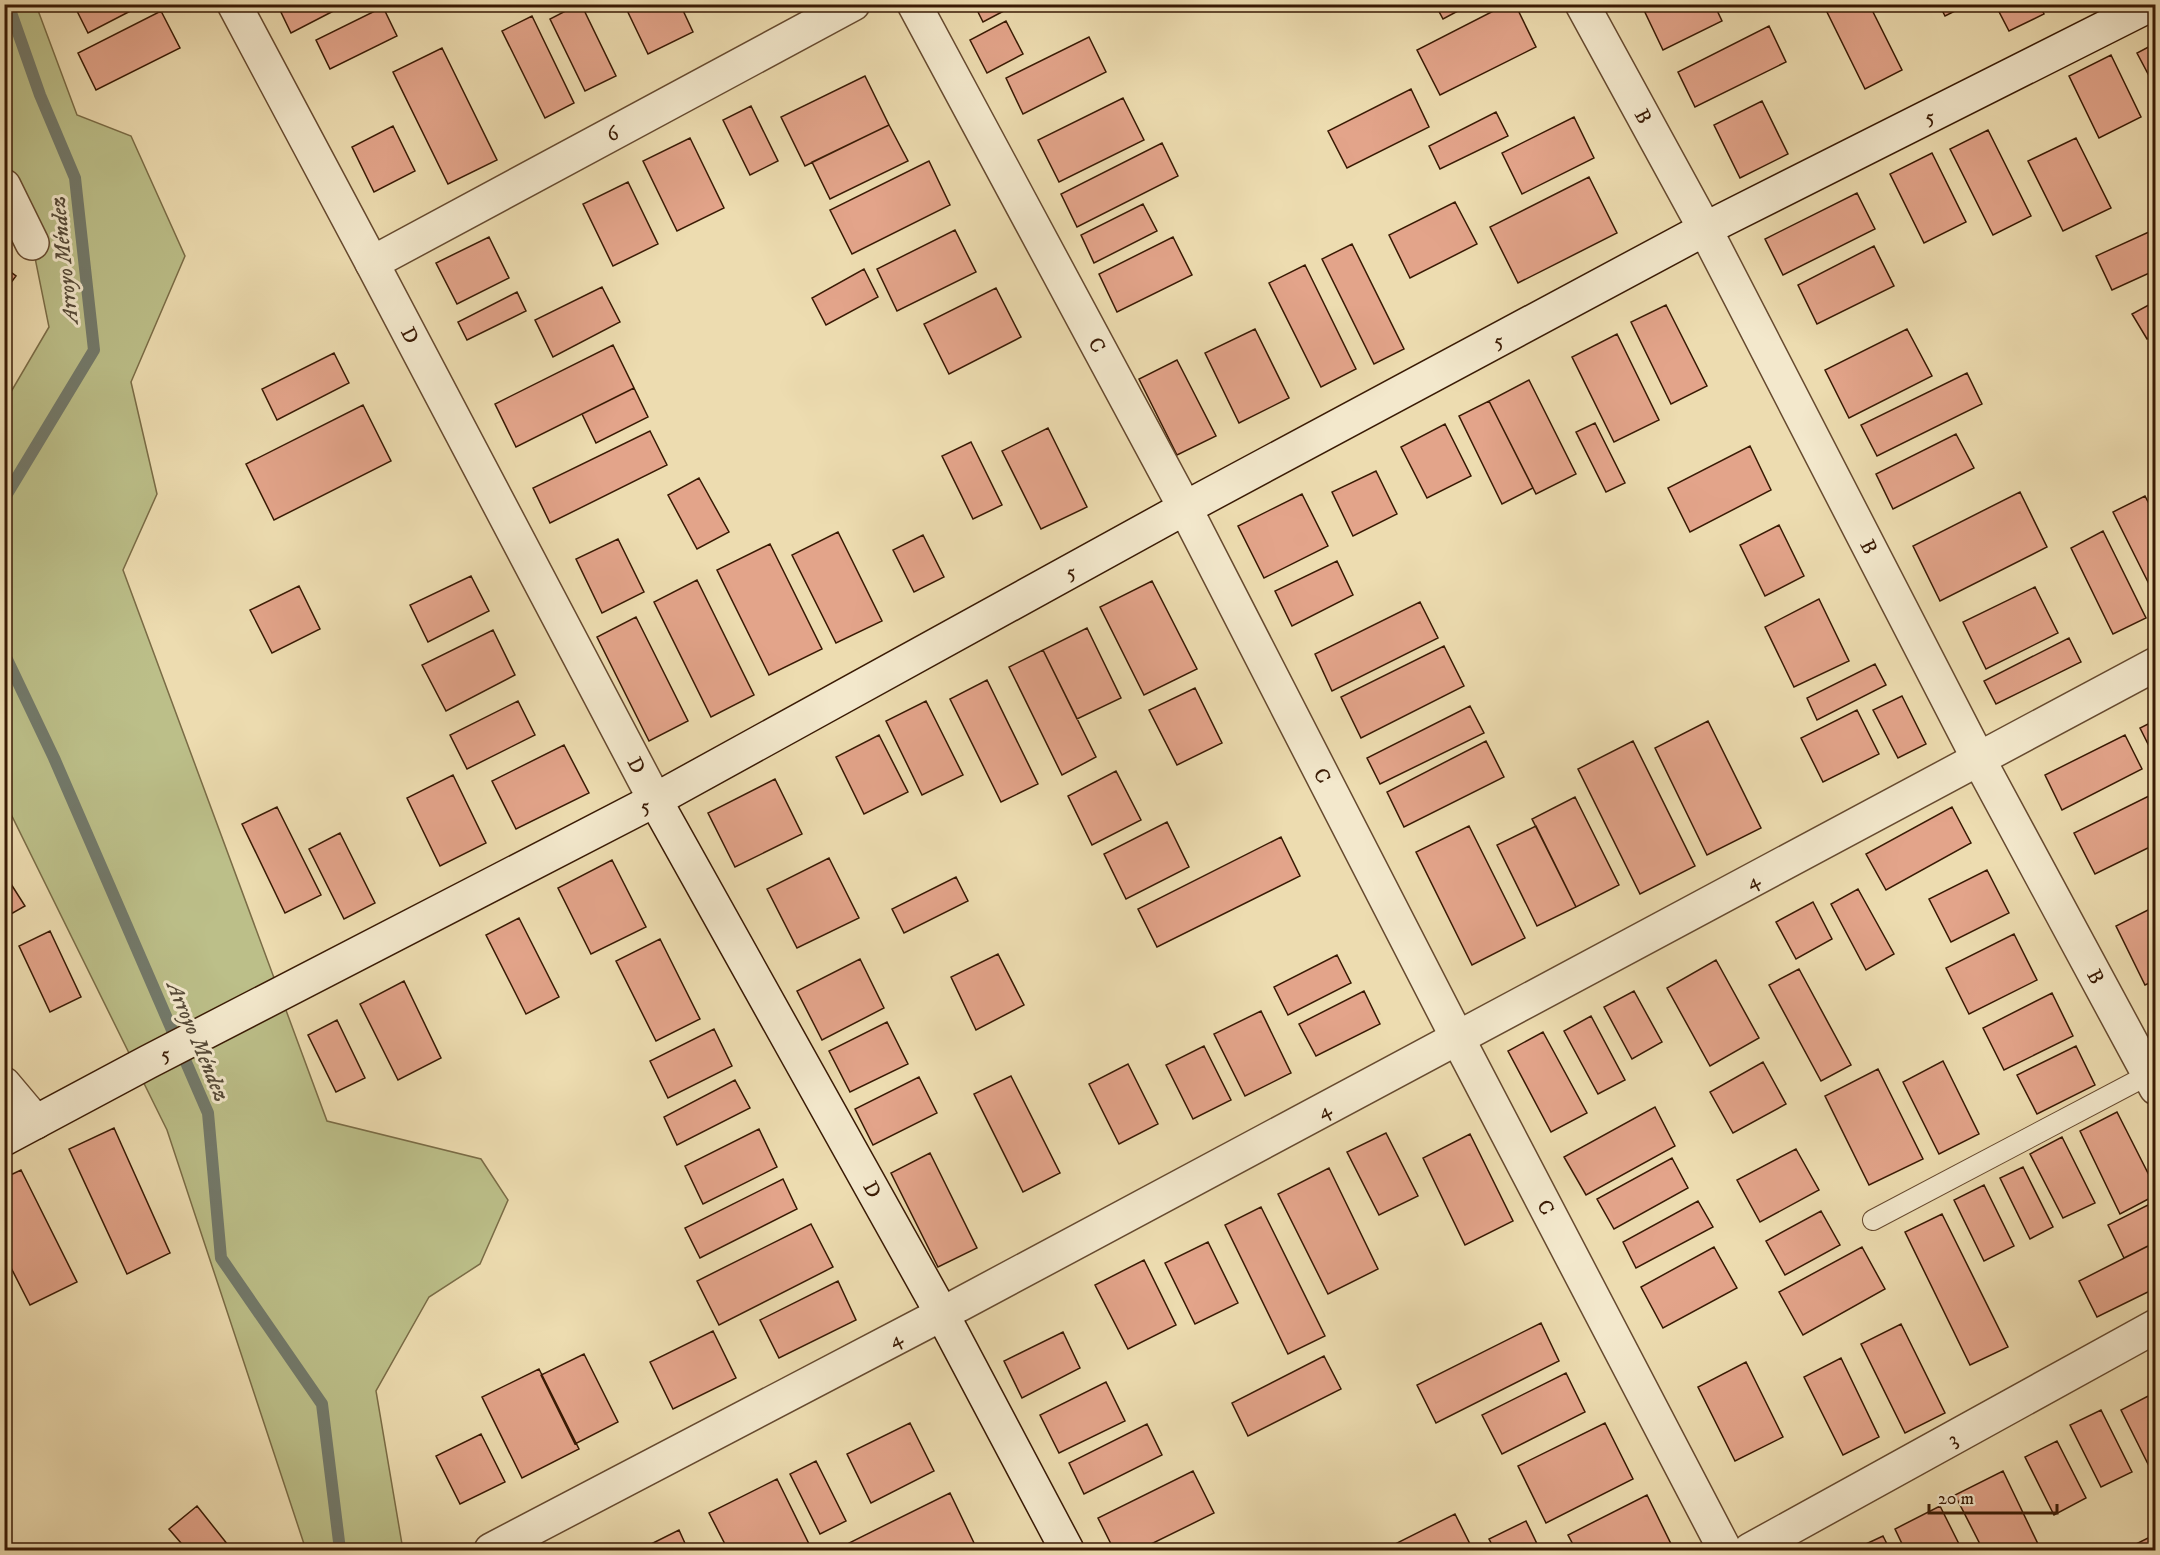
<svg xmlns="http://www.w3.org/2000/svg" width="2160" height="1555" font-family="'IM FELL DW Pica',serif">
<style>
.green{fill:#bcbf89;stroke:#7a6c46;stroke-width:1.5}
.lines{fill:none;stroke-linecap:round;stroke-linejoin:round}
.stream{stroke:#737a6b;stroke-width:12}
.building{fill:#e3a48a;stroke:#391a04;stroke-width:1.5}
.lane-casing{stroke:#664a2f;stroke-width:22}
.street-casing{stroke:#664a2f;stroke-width:36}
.secondary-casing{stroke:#391a04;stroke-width:36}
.lane{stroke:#f3e8cc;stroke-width:20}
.street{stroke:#f3e8cc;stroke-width:33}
.secondary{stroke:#f3e8cc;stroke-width:33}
.labels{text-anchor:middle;stroke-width:6;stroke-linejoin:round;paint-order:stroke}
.street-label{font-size:21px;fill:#391a04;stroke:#f3e8cc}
.water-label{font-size:22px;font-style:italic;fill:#564a38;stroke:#f3e8cc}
</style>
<rect width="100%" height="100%" fill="#eddcb0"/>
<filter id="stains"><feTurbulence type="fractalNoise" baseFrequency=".00333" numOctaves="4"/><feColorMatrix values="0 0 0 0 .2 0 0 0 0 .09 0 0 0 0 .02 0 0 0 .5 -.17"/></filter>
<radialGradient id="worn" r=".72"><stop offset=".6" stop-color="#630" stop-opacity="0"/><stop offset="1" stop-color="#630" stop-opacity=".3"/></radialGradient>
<path class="green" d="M5 5H36L77 115 131 136 185 256 131 382 157 494 123 570 327 1121 481 1159 508 1200 480 1264 429 1297 376 1391 403 1550H306L167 1130 5 802V402L49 327 32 243 5 177 4 50 6 45 4 42Z"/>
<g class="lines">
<path class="stream" d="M4 499 94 350 75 178 40 95 8 4
M4 653 54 758 208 1113 221 1258 322 1404 340 1550"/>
</g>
<path class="building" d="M85 4H144L88 33 76 9Z
M277 4H347L291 33Z
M579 4H581L616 76 585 91 550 19Z
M624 4H680L693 32 648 54Z
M974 4H1017L983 22Z
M1435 4H1471L1443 19Z
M1507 4H1515L1536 47 1440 95 1417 50Z
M1641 4H1714L1722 21 1663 50Z
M1823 4H1869L1902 70 1865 89Z
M1939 4H1969L1945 16Z
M1995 4H2039L2044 14 2009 31Z
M383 7 397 36 330 69 316 40Z
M161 11 180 48 96 90 78 53Z
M532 16 574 103 545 118 502 31Z
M1006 21 1023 54 987 73 970 40Z
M1769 26 1786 62 1695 107 1678 72Z
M1089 37 1106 72 1023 114 1006 78Z
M2156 43V89L2137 53Z
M442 48 497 160 448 184 393 72Z
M2111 55 2141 117 2099 138 2069 76Z
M865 76 889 125 805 166 781 117Z
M1411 89 1429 127 1347 168 1328 131Z
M1123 98 1144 140 1059 182 1038 140Z
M1762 101 1788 154 1740 178 1714 125Z
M751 106 778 161 750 175 723 120Z
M1496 112 1508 136 1440 169 1429 146Z
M1574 117 1594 158 1522 194 1502 153Z
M889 125 908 161 830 199 812 162Z
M393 126 415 171 374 192 352 147Z
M1988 130 2031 216 1993 235 1950 149Z
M690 138 724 208 677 231 643 161Z
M2076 138 2111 208 2063 231 2028 161Z
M1162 143 1178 176 1077 227 1061 194Z
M1932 153 1966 222 1924 243 1890 174Z
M929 161 950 205 852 254 830 210Z
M1589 177 1617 233 1518 283 1490 227Z
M628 182 658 244 613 266 583 204Z
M1857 193 1875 229 1783 275 1765 239Z
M1455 202 1477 244 1410 278 1389 235Z
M1143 204 1157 231 1094 263 1081 235Z
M955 230 976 272 897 311 877 269Z
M2151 231 2156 241V270L2112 290 2096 256Z
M489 237 509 278 457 304 436 263Z
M1173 237 1192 275 1117 312 1099 274Z
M1352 244 1404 349 1374 364 1322 259Z
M1874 246 1894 286 1817 324 1798 285Z
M1305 265 1356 369 1321 387 1269 283Z
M4 267 16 276 4 292Z
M864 269 878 297 826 325 812 298Z
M602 287 620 322 553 357 535 320Z
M996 288 1021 337 949 374 924 324Z
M517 292 526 311 467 340 458 322Z
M2156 301V334L2147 339 2132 314Z
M1666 305 1707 386 1671 404 1631 322Z
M1255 329 1289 398 1239 423 1205 353Z
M1907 329 1932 376 1849 418 1825 370Z
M1617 334 1659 420 1614 442 1572 357Z
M613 345 634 388 516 447 495 404Z
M334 353 349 383 277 420 262 389Z
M1177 360 1216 436 1177 455 1139 379Z
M1967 373 1982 404 1877 456 1861 425Z
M1529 380 1576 474 1536 494 1489 401Z
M634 388 648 417 596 443 582 414Z
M1489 401 1533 488 1502 504 1459 416Z
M363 405 391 461 274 520 246 464Z
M1595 423 1625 483 1606 492 1576 432Z
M1445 424 1471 476 1427 498 1401 447Z
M1048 428 1087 507 1041 529 1002 451Z
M650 431 667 465 550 523 533 488Z
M1956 434 1974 468 1893 509 1876 474Z
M971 442 1002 505 973 519 942 456Z
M1750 446 1771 490 1690 532 1668 488Z
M1376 471 1397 514 1353 536 1332 492Z
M699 478 729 532 697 549 668 495Z
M2020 492 2047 547 1940 601 1913 546Z
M1302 494 1328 546 1264 578 1238 526Z
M2145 496 2156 517V598L2113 512Z
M1779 525 1804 576 1765 596 1740 545Z
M2103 531 2146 618 2113 634 2071 548Z
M838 532 882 621 836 643 792 555Z
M923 535 944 577 914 592 893 550Z
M618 539 644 592 602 613 576 559Z
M770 544 822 649 769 675 717 570Z
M1337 561 1353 595 1292 626 1275 591Z
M471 576 489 611 428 642 410 605Z
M697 580 754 695 711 717 654 602Z
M1152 581 1197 669 1144 695 1100 607Z
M299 586 320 629 272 653 250 610Z
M2035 587 2058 633 1986 669 1963 622Z
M1819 599 1849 661 1794 687 1765 627Z
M1420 602 1438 638 1332 691 1315 654Z
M636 617 688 721 649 741 597 637Z
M1087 628 1121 698 1077 719 1043 650Z
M493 630 515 675 446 711 422 665Z
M2069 638 2081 662 1996 704 1984 681Z
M1444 646 1464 686 1361 738 1341 697Z
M1043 650 1096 757 1062 775 1009 667Z
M1875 664 1886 685 1817 720 1807 698Z
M987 680 1038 784 1001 802 950 699Z
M1195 688 1222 743 1177 765 1149 710Z
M1902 696 1926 744 1898 758 1873 710Z
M518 701 535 735 467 769 450 735Z
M926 701 963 775 922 795 886 721Z
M1470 706 1484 733 1380 784 1367 758Z
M1857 710 1879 754 1823 782 1801 738Z
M2156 720V760L2140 728Z
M1708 721 1761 828 1707 855 1655 748Z
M879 735 908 792 864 814 836 757Z
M2125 735 2142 769 2062 810 2045 775Z
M1486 741 1504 777 1404 827 1387 792Z
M1633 741 1695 866 1640 894 1578 769Z
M564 745 589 793 516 829 492 781Z
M1116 771 1141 820 1092 845 1068 796Z
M453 775 486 843 440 866 407 798Z
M775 779 802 834 735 867 708 813Z
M2155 793 2156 844 2095 874 2074 833Z
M1575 797 1619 885 1576 907 1532 819Z
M277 807 321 895 285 913 242 824Z
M1952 807 1971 843 1886 890 1866 854Z
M1167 822 1189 867 1126 899 1104 854Z
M1469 826 1525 938 1472 965 1416 852Z
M1536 826 1576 907 1537 926 1497 845Z
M340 833 375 903 344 919 309 849Z
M1281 837 1300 876 1157 947 1138 909Z
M829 858 859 918 797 948 767 889Z
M612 860 646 927 591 954 558 888Z
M1987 870 2009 913 1951 942 1929 899Z
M4 873 25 906 4 918Z
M956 877 968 901 904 933 892 909Z
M1858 889 1894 954 1866 970 1831 904Z
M1813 902 1832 939 1796 959 1776 922Z
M2156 906V980L2145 985 2116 926Z
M519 918 559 997 526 1014 486 935Z
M50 931 81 997 50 1012 19 946Z
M2014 934 2037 980 1969 1014 1946 968Z
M660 939 700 1019 656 1041 616 961Z
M998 954 1024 1005 976 1030 951 977Z
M1337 955 1351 983 1288 1015 1274 987Z
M860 959 884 1008 822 1040 797 991Z
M1716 960 1759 1038 1710 1066 1667 988Z
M1799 969 1851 1065 1821 1081 1769 985Z
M404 981 441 1058 398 1080 360 1004Z
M1364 991 1380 1024 1316 1056 1299 1024Z
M1634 991 1662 1042 1632 1059 1604 1007Z
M2052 993 2073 1036 2004 1070 1983 1028Z
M1261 1011 1291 1073 1245 1096 1214 1034Z
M1591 1016 1625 1080 1598 1094 1564 1031Z
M337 1020 365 1078 336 1092 308 1035Z
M887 1022 908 1064 850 1092 829 1051Z
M714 1029 732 1066 668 1098 650 1061Z
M1543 1032 1587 1113 1551 1132 1508 1051Z
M1204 1046 1231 1100 1193 1119 1166 1065Z
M2076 1046 2095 1085 2037 1114 2017 1075Z
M1943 1061 1979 1134 1939 1154 1903 1082Z
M1763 1062 1786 1104 1733 1133 1710 1092Z
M1128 1064 1158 1124 1119 1144 1089 1084Z
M1878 1069 1923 1159 1869 1185 1825 1096Z
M1011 1076 1060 1173 1023 1192 974 1094Z
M919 1077 937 1113 873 1145 855 1109Z
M735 1080 750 1108 677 1145 664 1117Z
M1655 1107 1675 1146 1586 1195 1564 1157Z
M2117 1112 2156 1189V1195L2120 1214 2080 1131Z
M114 1128 170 1253 127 1274 69 1149Z
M759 1129 777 1167 703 1204 685 1166Z
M1386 1133 1418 1196 1379 1215 1347 1152Z
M1470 1134 1513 1221 1465 1245 1423 1158Z
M2062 1137 2095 1203 2063 1218 2030 1154Z
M1796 1149 1819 1190 1760 1222 1737 1180Z
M930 1153 977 1248 938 1267 891 1173Z
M1672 1158 1688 1188 1614 1229 1597 1199Z
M2023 1167 2053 1227 2030 1239 2000 1178Z
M1329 1168 1378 1269 1328 1294 1278 1194Z
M21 1170 77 1282 30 1305 4 1254V1178Z
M783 1179 797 1209 700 1258 685 1228Z
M1984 1185 2014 1246 1984 1261 1954 1200Z
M1698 1201 1713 1227 1636 1268 1623 1242Z
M2156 1201V1242L2124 1258 2108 1225Z
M1261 1207 1325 1336 1288 1354 1225 1225Z
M1821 1211 1840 1245 1785 1275 1766 1241Z
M1942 1214 2008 1347 1970 1365 1905 1232Z
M811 1224 833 1267 719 1325 697 1281Z
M1208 1242 1238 1303 1195 1324 1165 1263Z
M2156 1242V1288L2097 1317 2079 1281Z
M1714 1247 1737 1288 1663 1328 1641 1287Z
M1862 1247 1885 1289 1803 1335 1779 1292Z
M1144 1260 1176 1325 1128 1349 1095 1285Z
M838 1281 856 1320 779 1358 760 1320Z
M1541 1323 1559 1361 1436 1423 1417 1385Z
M1901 1324 1945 1413 1905 1433 1861 1344Z
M713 1331 736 1378 673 1409 650 1362Z
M1063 1332 1080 1368 1022 1398 1004 1361Z
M584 1354 618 1422 575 1444 541 1375Z
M1324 1356 1341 1389 1248 1436 1232 1403Z
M1841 1358 1879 1437 1843 1455 1804 1377Z
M1746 1362 1783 1437 1735 1461 1698 1387Z
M539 1369 579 1449 522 1478 482 1397Z
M1566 1373 1585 1412 1502 1454 1482 1415Z
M1106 1382 1125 1421 1059 1453 1040 1415Z
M2156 1392V1480L2121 1410Z
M2101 1410 2132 1472 2101 1487 2070 1425Z
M910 1423 934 1471 871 1503 847 1454Z
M1605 1423 1633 1479 1546 1523 1518 1466Z
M1147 1424 1162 1455 1084 1494 1069 1463Z
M481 1434 505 1482 460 1504 436 1456Z
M2057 1441 2086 1498 2054 1515 2025 1457Z
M816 1461 846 1521 820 1534 790 1474Z
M1193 1471 1214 1513 1139 1550H1114L1098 1518Z
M2003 1471 2038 1544 2026 1550H1983L1955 1495Z
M777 1479 812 1550H728L709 1513Z
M950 1493 976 1547 969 1550H852L849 1543Z
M1647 1495 1673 1548 1669 1550H1576L1568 1535Z
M197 1506 232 1550H187L169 1529Z
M1940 1506 1962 1550H1905L1895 1529Z
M1455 1514 1473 1550H1395L1393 1545Z
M1526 1521 1540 1550H1495L1489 1539Z
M679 1530 688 1550H639Z
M2156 1534V1550H2132L2130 1547Z
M1883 1536 1890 1550H1853Z"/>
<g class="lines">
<defs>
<path id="lane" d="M1873 1220 2148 1075"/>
<g id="street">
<path id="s1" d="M234 4 372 263 655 800"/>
<path id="s2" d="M914 4 1185 508 1458 1039 1725 1550"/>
<path id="s3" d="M1582 4 1705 229 1979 760 2156 1088"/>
<path d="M4 186 32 243"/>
<path id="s4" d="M372 263 853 4"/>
<path d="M4 1084 36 1122"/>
<path id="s5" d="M491 1550 942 1314 2156 664"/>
<path id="s6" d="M1750 1550 2156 1326"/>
</g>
<g id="secondary">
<path id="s7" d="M655 800 942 1314 1067 1550"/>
<path id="s8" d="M4 1139 148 1062 655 800 1185 508 1705 229 2152 4"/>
</g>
</defs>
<use href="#lane" class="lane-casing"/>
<use href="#street" class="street-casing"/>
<use href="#secondary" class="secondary-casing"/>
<use href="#lane" class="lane"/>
<use href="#street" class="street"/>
<use href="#secondary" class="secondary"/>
</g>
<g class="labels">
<g class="street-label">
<text dy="7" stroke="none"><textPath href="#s3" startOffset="128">B</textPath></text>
<text dy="7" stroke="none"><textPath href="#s8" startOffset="2180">5</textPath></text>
<text dy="7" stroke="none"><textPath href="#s4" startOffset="273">6</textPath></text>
<text dy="7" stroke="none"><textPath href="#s1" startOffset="375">D</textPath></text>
<text dy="7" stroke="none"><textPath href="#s8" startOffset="1694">5</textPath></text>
<text dy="7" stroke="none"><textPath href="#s2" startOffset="387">C</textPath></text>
<text dy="7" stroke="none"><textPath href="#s3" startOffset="614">B</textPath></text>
<text dy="7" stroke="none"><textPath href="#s8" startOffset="1208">5</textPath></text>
<text dy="7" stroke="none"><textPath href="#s1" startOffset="861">D</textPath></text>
<text dy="7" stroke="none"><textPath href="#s2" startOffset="873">C</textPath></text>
<text dy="7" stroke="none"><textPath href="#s8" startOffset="722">5</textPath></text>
<text dy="7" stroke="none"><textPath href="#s5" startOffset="1428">4</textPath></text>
<text dy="7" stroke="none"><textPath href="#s3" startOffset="1100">B</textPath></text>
<text dy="7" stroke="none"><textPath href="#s8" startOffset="182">5</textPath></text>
<text dy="7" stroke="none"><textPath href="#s5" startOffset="942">4</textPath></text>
<text dy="7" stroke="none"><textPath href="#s7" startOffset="446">D</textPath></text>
<text dy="7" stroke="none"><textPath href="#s2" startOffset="1359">C</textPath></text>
<text dy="7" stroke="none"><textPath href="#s5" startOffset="456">4</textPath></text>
<text dy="7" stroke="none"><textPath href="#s6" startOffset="231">3</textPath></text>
</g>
<g class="water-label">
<text transform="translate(63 260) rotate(-96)" y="8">Arroyo Méndez</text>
<text transform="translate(199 1041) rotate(67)" y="8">Arroyo Méndez</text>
</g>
</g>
<rect width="2160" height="1555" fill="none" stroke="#eddcb0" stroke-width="24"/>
<rect x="6" y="6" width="2148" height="1543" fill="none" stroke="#391a04" stroke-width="3"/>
<rect x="12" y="12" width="2136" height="1531" fill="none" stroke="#391a04" stroke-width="1.5"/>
<path d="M1929 1504v9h128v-9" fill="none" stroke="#391a04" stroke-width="3"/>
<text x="1938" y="1504" font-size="18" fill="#391a04" stroke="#f3e8cc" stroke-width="4.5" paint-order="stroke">20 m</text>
<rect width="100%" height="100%" filter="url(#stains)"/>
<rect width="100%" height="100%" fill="url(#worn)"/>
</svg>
